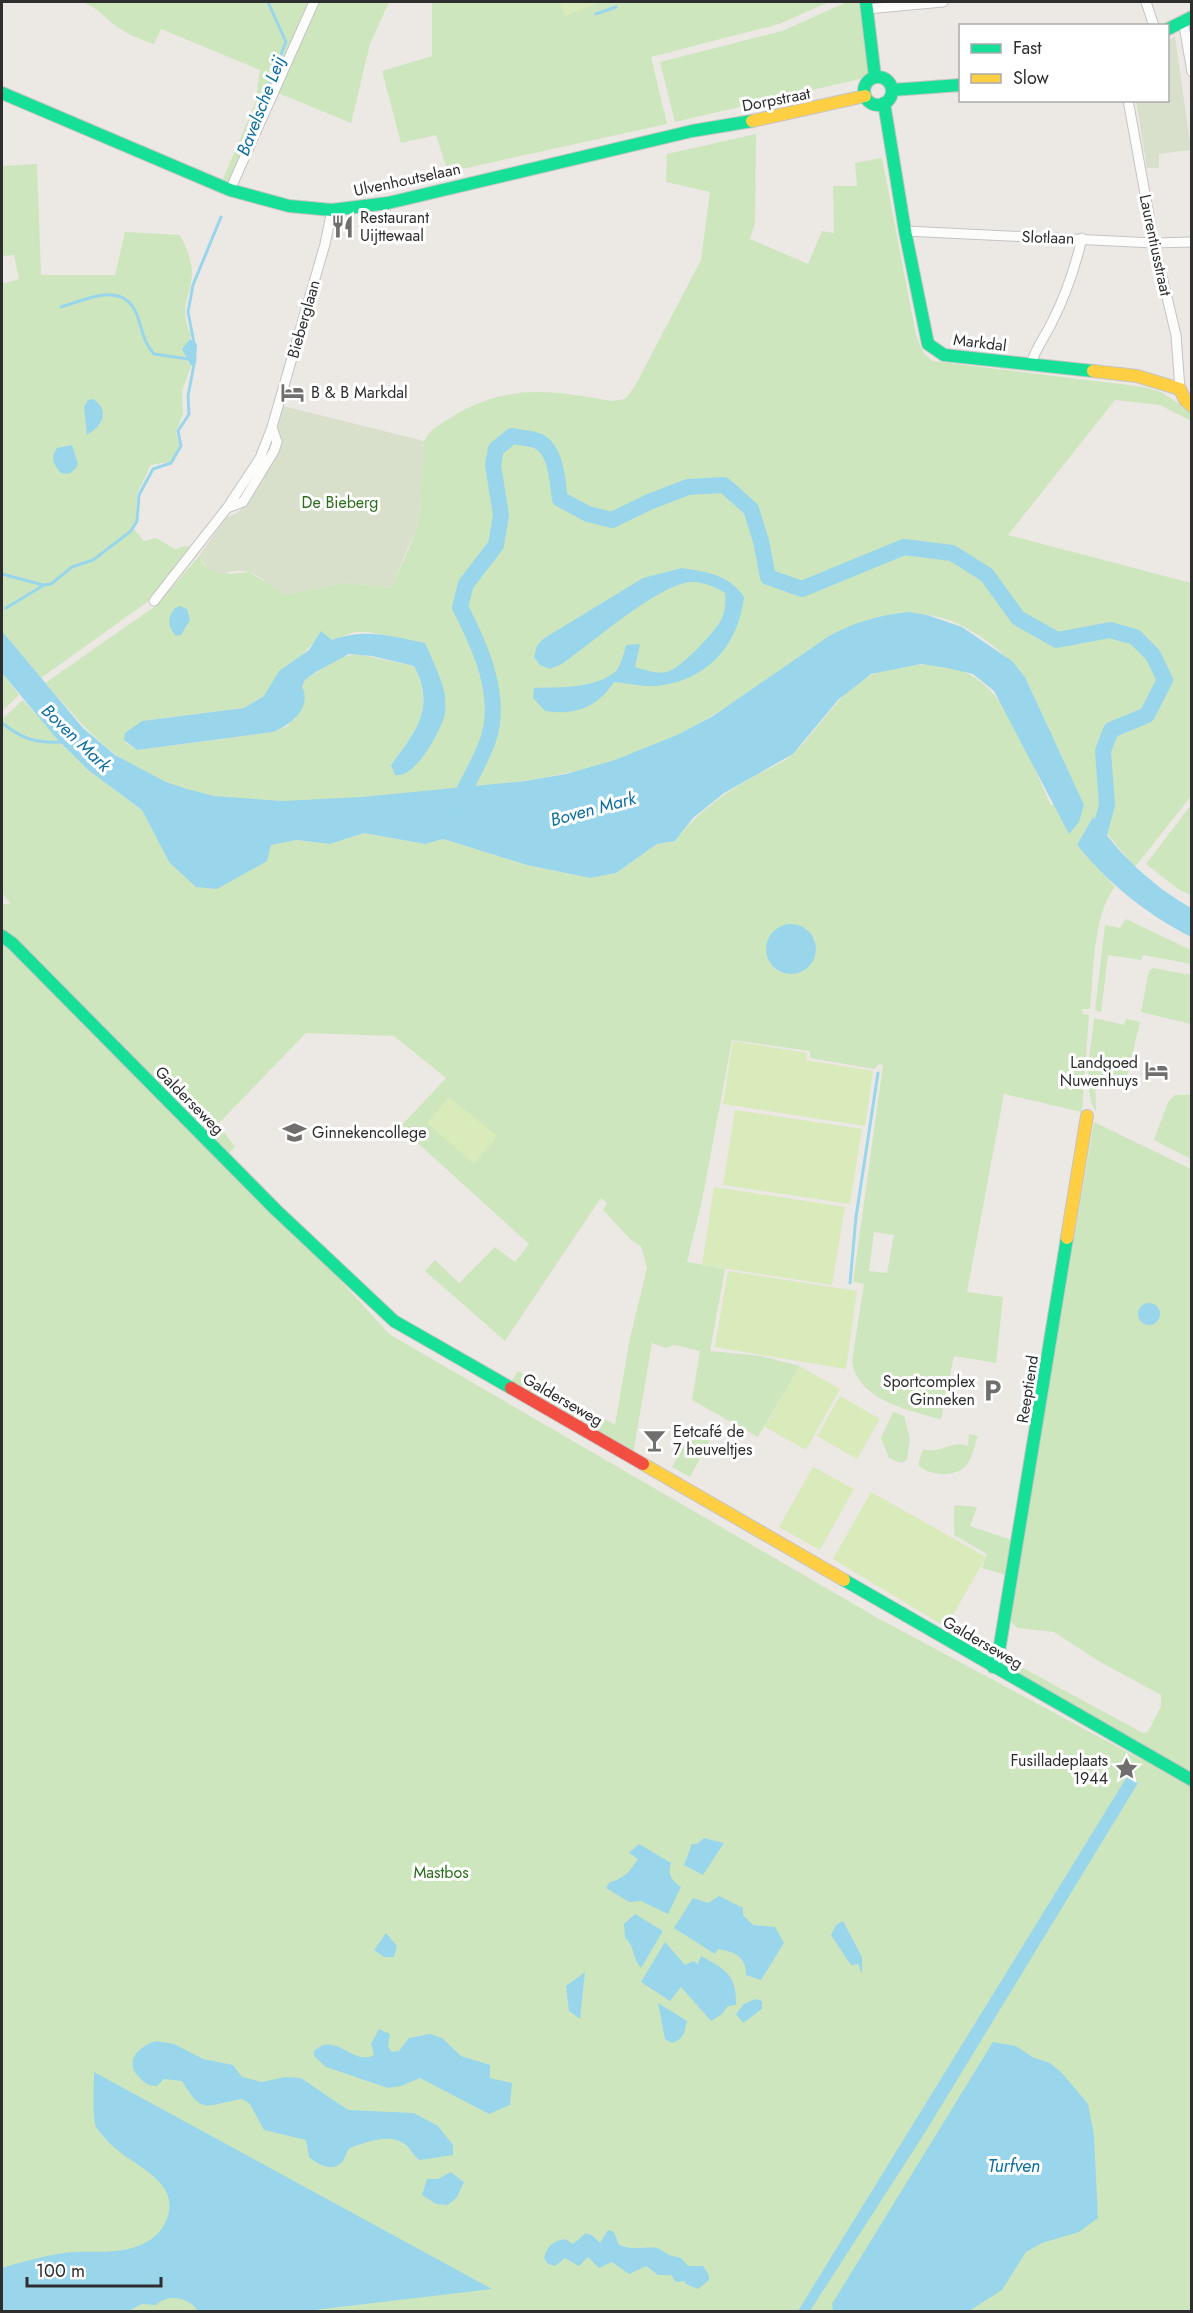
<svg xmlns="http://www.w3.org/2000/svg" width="1193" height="2313" font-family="Jost,sans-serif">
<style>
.green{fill:#cee6be;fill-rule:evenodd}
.cemetery{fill:#d8e0cc}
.pitch{fill:#d9eabb}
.water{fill:#99d6ec}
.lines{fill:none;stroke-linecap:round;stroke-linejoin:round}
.stream{stroke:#99d6ec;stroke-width:3}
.river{stroke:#99d6ec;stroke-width:16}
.street-casing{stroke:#c5c4c5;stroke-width:11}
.fast-casing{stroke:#c5c4c5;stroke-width:14}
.slow-casing{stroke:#c5c4c5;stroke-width:14}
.jam-casing{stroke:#c5c4c5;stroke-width:14}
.street{stroke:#fcfcfb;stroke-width:9}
.fast{stroke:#16e098;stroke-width:12}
.slow{stroke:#ffcf43;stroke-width:12}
.jam{stroke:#f24e42;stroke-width:12}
.labels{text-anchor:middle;stroke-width:6;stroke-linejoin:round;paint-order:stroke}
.street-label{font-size:16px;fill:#2e2e2e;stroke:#fff}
.poi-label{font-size:16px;fill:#2e2e2e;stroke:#fff;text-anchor:start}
.park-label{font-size:16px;fill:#2c6e1b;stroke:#fff}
.water-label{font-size:18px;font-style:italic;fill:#0d6fa3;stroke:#fff}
</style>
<rect width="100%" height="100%" fill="#ece8e4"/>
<path class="green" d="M82 2H308L229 182 223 179 255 104 260 70 161 29 154 44C143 40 131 36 122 30 106 20 99 8 82 2Z
M318 2H389L370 44 351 123 278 93Z
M432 2H829L779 24 651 57 667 124 448 172 436 135 401 143 382 71 432 56Z
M847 2H861L868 77 675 122 660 62 782 31Z
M756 134 755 223 750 239 808 264 822 231 834 233 833 186H857L855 163 882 158 916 335 923 352 932 361 1144 387 1161 392 1191 412V421L1160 405 1115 400 1008 535 1191 583V796L1135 867 1093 817 1077 845 1115 887C1092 915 1094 974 1090 1009H1082L1083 1014 1089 1015 1082 1112 1004 1094 967 1292 1003 1297 996 1363 954 1356 941 1419C910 1411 857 1400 852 1361L864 1284 853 1282 883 1065 879 1064 874 1069 810 1058V1051L732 1040 702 1201 687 1262 725 1269 710 1351 761 1356 800 1366 758 1437 692 1400 700 1351 674 1345 666 1348 652 1343 633 1455 509 1385 518 1371 615 1425 630 1338 647 1268 641 1246 631 1240 603 1210 607 1203 601 1198 505 1341 425 1271 435 1260 459 1283 495 1247 515 1262 529 1244 400 1127 446 1078 394 1036 306 1033 218 1124 235 1147 227 1155 389 1334 876 1617 1142 1760 1148 1749 1016 1672 1015 1669 1023 1668 1143 1733 1148 1732 1161 1706V1695L1102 1663 1054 1632 1018 1628 1009 1621 1094 1122 1191 1169V2311H2V904H11L2 893V719L23 700 88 770 142 810 169 862 296 840 330 844 364 833 425 844 443 839 527 865 590 878 616 873 657 844 675 841C697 813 721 795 751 778 765 770 784 763 795 752 817 730 833 702 859 682 874 671 892 669 910 666 1000 651 1020 741 1051 805H1083L1025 677C1002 649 965 620 928 615 915 614 899 619 886 621 865 623 848 626 829 636 769 677 712 723 644 750 570 780 488 786 409 793 329 800 242 813 166 782 106 757 87 729 45 683L157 605 199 556 204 565 229 574 249 572 286 594 343 583 391 587C402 562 417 537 420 510 423 489 416 462 424 442 428 430 439 425 450 418 506 383 549 390 612 401L625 399 635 386 701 260 710 192 666 182 667 154ZM355 632H368L424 643 444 693 445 713 391 765C417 730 435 709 414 666L357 654 341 657 305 680 288 726 273 732 137 750 126 743 142 721 244 708 264 696 317 639 326 637 332 640ZM774 930 815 939 816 954 767 949 768 939ZM874 1232 894 1235 887 1273 869 1271Z
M37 164 41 275H115L125 232 180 235C186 245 193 264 192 276 189 300 179 309 191 335 188 345 182 356 191 366L182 391 183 414 176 432 180 449 173 461 151 465 137 494 136 521 132 527 144 541 156 538 175 549 185 546 193 548 150 600 41 678 2 631V284L19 279 14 255 2 256V166Z
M2 673 19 695 2 711Z
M1191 805V895L1178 889 1146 864Z
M1126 919 1191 950V964L1143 955 1141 960 1108 955 1101 1012 1095 1010 1105 925 1120 928Z
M1153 968 1191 975V1024L1141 1012 1149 971Z
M1094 1018 1124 1025 1126 1019 1140 1022 1126 1081 1139 1084 1137 1089 1095 1078 1096 1112C1081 1087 1092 1046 1094 1018Z
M1175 1095H1191V1159L1154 1140 1168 1102Z
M893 1412 904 1416 910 1438 907 1460 901 1463 889 1458 881 1438Z
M694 1428 711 1438 690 1477 672 1467Z
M969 1434 978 1436C975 1444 973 1455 968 1463 958 1478 931 1477 918 1465L923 1449C940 1455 951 1439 968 1446Z
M954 1505 977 1507 970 1526 1012 1540 1006 1575 982 1568 987 1554 954 1535Z"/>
<path class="cemetery" d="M1175 36 1191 150 1159 154V168H1147L1136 101 1168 100V41Z
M283 406 424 441 420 514 415 532 391 587 343 583 286 594C272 588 262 576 248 572 225 566 218 587 199 556L226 518 239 512 275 457 274 432Z"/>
<path class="pitch" d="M559 2H601L565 16Z
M733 1041 807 1053 806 1060 873 1071 865 1126 723 1104Z
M449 1097 497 1136 474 1164 427 1123Z
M735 1110 862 1129 850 1204 723 1185Z
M714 1187 845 1207 832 1285 702 1265Z
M728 1271 857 1291 846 1369 715 1347Z
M799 1366 840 1389 806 1450 765 1427Z
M840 1396 880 1419 857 1459 817 1436Z
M813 1467 854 1489 820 1550 779 1527Z
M871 1492 986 1557 946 1627 833 1559Z"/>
<path class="water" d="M190 339 197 344 196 362 191 366 182 349Z
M93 399C111 411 102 426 87 435L84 407 88 400Z
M72 445 78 464C74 472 70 475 61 473 53 464 50 458 57 448Z
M682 568C708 572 729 575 744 597 738 646 707 681 656 686 643 687 627 683 614 682 598 707 574 716 545 711L533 698 534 688C559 687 596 689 616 671 621 665 624 653 626 645L640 644 635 667C645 670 657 674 667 672 680 669 715 632 721 620 725 612 726 603 725 593 716 587 702 581 690 582 656 586 592 643 562 664L550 669 540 665 534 657 537 646 543 639 643 578Z
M180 606 187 609 190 620 181 635 176 636C167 626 167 618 175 608Z
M909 612 927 615 962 627 1012 661 1025 677 1084 805 1079 822 1069 834 994 691 973 674 947 668 921 664 871 674 838 700 793 754 724 793 693 818 675 841 657 844 616 873 590 878 527 865 443 839 425 844 364 833 330 844 296 840 271 845 267 861 217 889 196 887 169 862 142 810 88 770 57 739 2 673V631L83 728 115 755 166 782 187 789 214 796 282 801 362 797 525 781 566 774 615 760 677 735 713 716 829 636C855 622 879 615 909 612Z
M321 631 332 640C366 628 390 636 425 643 431 656 443 682 445 695 445 701 446 709 445 714 441 731 414 780 395 775L391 765C416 731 436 708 414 666L372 656 349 654 316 672 305 680 302 687C313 708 289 726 273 732L137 750 124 740 125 733 142 721 244 708 264 696 279 671 309 650Z
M1093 817C1120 855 1151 885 1191 908V937C1145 913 1110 885 1077 845Z
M766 949a25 25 0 1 1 50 0a25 25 0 1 1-50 0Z
M1138 1314a11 11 0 1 1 22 0a11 11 0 1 1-22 0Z
M1128 1775 1138 1783 926 2131 810 2311H798Z
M704 1838 724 1843 703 1875 684 1865 692 1844H697Z
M639 1844 671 1863C667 1874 672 1881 681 1887L668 1914 641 1901 629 1902 606 1888 610 1882C624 1879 630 1871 638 1859L629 1853Z
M719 1896 743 1908V1915L753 1925 775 1927 784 1943 761 1980 746 1975C746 1956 735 1952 718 1949L715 1954 674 1928 693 1898 708 1903Z
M635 1914 663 1931 641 1968C632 1958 635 1946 625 1938L624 1924Z
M843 1921 862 1957V1974L858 1964 851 1965 831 1935 836 1925Z
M386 1933 397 1946 394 1957H384L374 1950Z
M665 1942 685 1965 693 1961 698 1964 701 1956C725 1969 737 1975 736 2005L728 2006 722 2014 711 2021 681 1987 670 2001 641 1982Z
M585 1972 580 2019 569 2011 566 1986Z
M755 1999 762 2001V2009L743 2023 736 2014 744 2004Z
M658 2003 687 2021C684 2033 685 2038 672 2043L665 2039Z
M379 2029 390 2034 388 2047 392 2052 399 2051 409 2038 430 2034 442 2038 461 2056 490 2065V2078L512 2083 510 2105 489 2114 420 2078 401 2086 388 2088 326 2067 314 2056V2051C335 2030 354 2067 374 2055L371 2044Z
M156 2041 174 2044 203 2059 233 2065 242 2077 262 2082 285 2077 301 2078 348 2110 414 2113 438 2126 453 2145V2155L420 2160C413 2156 412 2150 406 2145 391 2132 366 2142 350 2148 346 2152 346 2156 343 2161 334 2173 318 2165 309 2157L306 2140 264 2130 250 2104 242 2099C205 2105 203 2116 182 2081L164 2079 157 2086C146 2086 144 2082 137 2075 124 2059 141 2046 156 2041Z
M993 2042 1016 2046 1032 2057 1050 2063 1062 2073 1088 2104 1094 2136 1098 2218 1079 2232 1042 2243 1026 2252 1002 2290 969 2311H833L832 2304Z
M94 2072 492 2289 306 2311H198C189 2297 168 2293 156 2305L142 2304 128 2311H2V2268C22 2262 43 2256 64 2253 84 2250 108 2254 128 2249 145 2245 159 2237 166 2221 184 2178 127 2166 105 2138 103 2135 98 2131 96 2127 92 2115 94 2087 94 2072Z
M451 2172 464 2182 457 2197 448 2205 436 2204 422 2195 427 2179H438Z
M608 2230 614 2232 619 2245C634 2251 644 2246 658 2248L669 2255 681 2258 688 2266H703L709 2275V2280L698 2289 686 2284 685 2281 676 2282 671 2275H658L646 2266 629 2274 612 2262 599 2268 588 2257 579 2266 565 2258 555 2266 548 2264 544 2258C547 2246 553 2241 565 2239L573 2244 586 2233 593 2236 600 2243Z"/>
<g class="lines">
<path class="stream" d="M596 14 616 7
M248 139 286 42 268 2
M61 307C90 298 128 279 139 321 143 334 145 344 154 354L188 359
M194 343 188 312 193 285 221 217
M2 574 43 585
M6 608 44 585 51 584 72 567 93 560 131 531 137 521 139 495 153 469 171 463 181 446 178 431 189 414 188 396 195 359
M2 723C24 740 35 743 63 742
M850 1283 856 1217 878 1073"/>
<path class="river" d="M456 808C465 785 480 764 488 740 503 696 480 646 460 607L466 584 496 545 501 515 493 465 496 449 512 436C520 438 533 438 540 442 557 453 557 481 560 499L588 514 612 520 649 502 688 487 724 485 751 509 761 541 768 577 802 589 904 547 952 553 987 575 1018 618 1057 640 1110 630 1135 637 1153 655 1165 680 1147 715 1111 730 1103 751 1107 805 1096 845"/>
<defs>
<path id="street" d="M1146 2 1154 26
M867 9 943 2
M1183 20 1192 72
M1128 100 1154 243 1176 335 1180 389
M230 190 314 2
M905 231 1154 243 1192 242
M1031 364C1035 349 1045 337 1052 322 1066 295 1075 268 1082 238
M227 508 243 502 274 451 277 442 272 427
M154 601 227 508 260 458 272 427 325 244 332 210"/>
<path id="fast" d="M866 2 875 77
M1168 29 1192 17
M864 91a14 14 0 1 1 28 0a14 14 0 1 1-28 0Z
M892 90 960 85
M2 93 230 190 289 206 332 210 388 203 692 131 752 121
M884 103 905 231 928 344 944 355 1093 371
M2 936 12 943 276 1210 394 1321 511 1388
M844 1580 1192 1780
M993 1667 998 1657 1067 1238"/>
<path id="slow" d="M752 121 865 96
M1093 371 1137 376 1180 389 1185 400 1192 406
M1067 1238 1087 1116
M643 1464 844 1580"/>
<path id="jam" d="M511 1388 643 1464"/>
</defs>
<use href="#street" class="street-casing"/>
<use href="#fast" class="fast-casing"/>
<use href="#slow" class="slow-casing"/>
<use href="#jam" class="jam-casing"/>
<use href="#street" class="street"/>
<use href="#fast" class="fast"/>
<use href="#slow" class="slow"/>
<use href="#jam" class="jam"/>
</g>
<defs>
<symbol id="restaurant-bare" viewBox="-9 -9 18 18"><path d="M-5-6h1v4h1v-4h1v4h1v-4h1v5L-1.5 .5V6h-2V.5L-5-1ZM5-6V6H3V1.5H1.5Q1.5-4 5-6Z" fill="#706f6e" stroke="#fff" stroke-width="2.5" paint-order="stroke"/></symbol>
<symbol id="hotel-bare" viewBox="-9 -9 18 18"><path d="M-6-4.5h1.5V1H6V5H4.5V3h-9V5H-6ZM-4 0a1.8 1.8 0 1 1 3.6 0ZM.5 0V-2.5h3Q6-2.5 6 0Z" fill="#706f6e" stroke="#fff" stroke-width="2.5" paint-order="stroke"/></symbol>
<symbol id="school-bare" viewBox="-9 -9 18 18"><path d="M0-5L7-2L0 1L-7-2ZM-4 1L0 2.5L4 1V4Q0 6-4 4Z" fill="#706f6e" stroke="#fff" stroke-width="2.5" paint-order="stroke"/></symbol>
<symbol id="parking-bare" viewBox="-9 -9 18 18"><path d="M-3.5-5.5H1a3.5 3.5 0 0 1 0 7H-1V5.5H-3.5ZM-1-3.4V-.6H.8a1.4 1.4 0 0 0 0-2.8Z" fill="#706f6e" stroke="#fff" stroke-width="2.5" paint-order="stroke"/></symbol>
<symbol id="bar-bare" viewBox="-9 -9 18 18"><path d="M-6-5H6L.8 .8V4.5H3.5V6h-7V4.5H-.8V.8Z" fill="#706f6e" stroke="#fff" stroke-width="2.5" paint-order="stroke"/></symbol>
<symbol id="sight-bare" viewBox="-9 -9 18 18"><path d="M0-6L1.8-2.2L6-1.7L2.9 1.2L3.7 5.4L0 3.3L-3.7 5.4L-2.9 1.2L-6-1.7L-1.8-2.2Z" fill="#706f6e" stroke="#fff" stroke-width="2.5" paint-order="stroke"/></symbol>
</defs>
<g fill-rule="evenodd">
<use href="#restaurant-bare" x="326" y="210" width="33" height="33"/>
<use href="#hotel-bare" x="276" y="376" width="33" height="33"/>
<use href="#hotel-bare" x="1140" y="1054" width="33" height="33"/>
<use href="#school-bare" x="278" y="1116" width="33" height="33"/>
<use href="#parking-bare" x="976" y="1374" width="33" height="33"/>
<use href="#bar-bare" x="638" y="1424" width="33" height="33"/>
<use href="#sight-bare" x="1110" y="1752" width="33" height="33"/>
</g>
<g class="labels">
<g class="street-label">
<text transform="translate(776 99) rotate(-11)" y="6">Dorpstraat</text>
<text transform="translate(407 179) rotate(-12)" y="6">Ulvenhoutselaan</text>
<text transform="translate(1048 237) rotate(2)" y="6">Slotlaan</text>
<text transform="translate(1156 245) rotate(78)" y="6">Laurentiusstraat</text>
<text transform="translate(303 319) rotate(-74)" y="6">Bieberglaan</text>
<text transform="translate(980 342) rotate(7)" y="6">Markdal</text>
<text transform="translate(190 1100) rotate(45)" y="6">Galderseweg</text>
<text transform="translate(1027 1389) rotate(-81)" y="6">Reeptiend</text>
<text transform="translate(563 1399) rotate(30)" y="6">Galderseweg</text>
<text transform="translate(983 1642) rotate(30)" y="6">Galderseweg</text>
</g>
<g class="poi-label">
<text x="360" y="223">Restaurant<tspan x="360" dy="18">Uijttewaal</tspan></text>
<text x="311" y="398">B &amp; B Markdal</text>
<text x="1138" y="1068" text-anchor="end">Landgoed<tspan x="1138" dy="18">Nuwenhuys</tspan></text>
<text x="312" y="1138">Ginnekencollege</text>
<text x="975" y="1387" text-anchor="end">Sportcomplex<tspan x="975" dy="18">Ginneken</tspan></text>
<text x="673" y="1437">Eetcafé de<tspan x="673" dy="18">7 heuveltjes</tspan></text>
<text x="1108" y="1766" text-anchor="end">Fusilladeplaats<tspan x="1108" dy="18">1944</tspan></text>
</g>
<g class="park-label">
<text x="340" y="508">De Bieberg</text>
<text x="441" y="1878">Mastbos</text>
</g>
<g class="water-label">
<text transform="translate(261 106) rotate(-69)" y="6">Bavelsche Leij</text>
<text transform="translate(76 738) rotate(44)" y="6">Boven Mark</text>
<text transform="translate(593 809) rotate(-15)" y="6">Boven Mark</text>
<text x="1014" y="2172">Turfven</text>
</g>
</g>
<rect width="1193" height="2313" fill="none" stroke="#2e2e2e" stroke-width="6"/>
<rect x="959" y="24" width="210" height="78" fill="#ffffff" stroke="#ababab" stroke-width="1.5"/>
<rect x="971" y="44" width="30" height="9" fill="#16e098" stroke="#ababab" stroke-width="1.5"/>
<text x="1013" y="54" font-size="18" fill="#2e2e2e">Fast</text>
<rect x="971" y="74" width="30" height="9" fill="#ffcf43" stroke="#ababab" stroke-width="1.5"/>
<text x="1013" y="84" font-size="18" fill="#2e2e2e">Slow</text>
<path d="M27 2277v9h134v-9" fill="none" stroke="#2e2e2e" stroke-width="3"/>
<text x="36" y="2277" font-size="18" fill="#2e2e2e" stroke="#ffffff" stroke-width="4.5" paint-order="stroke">100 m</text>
</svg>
